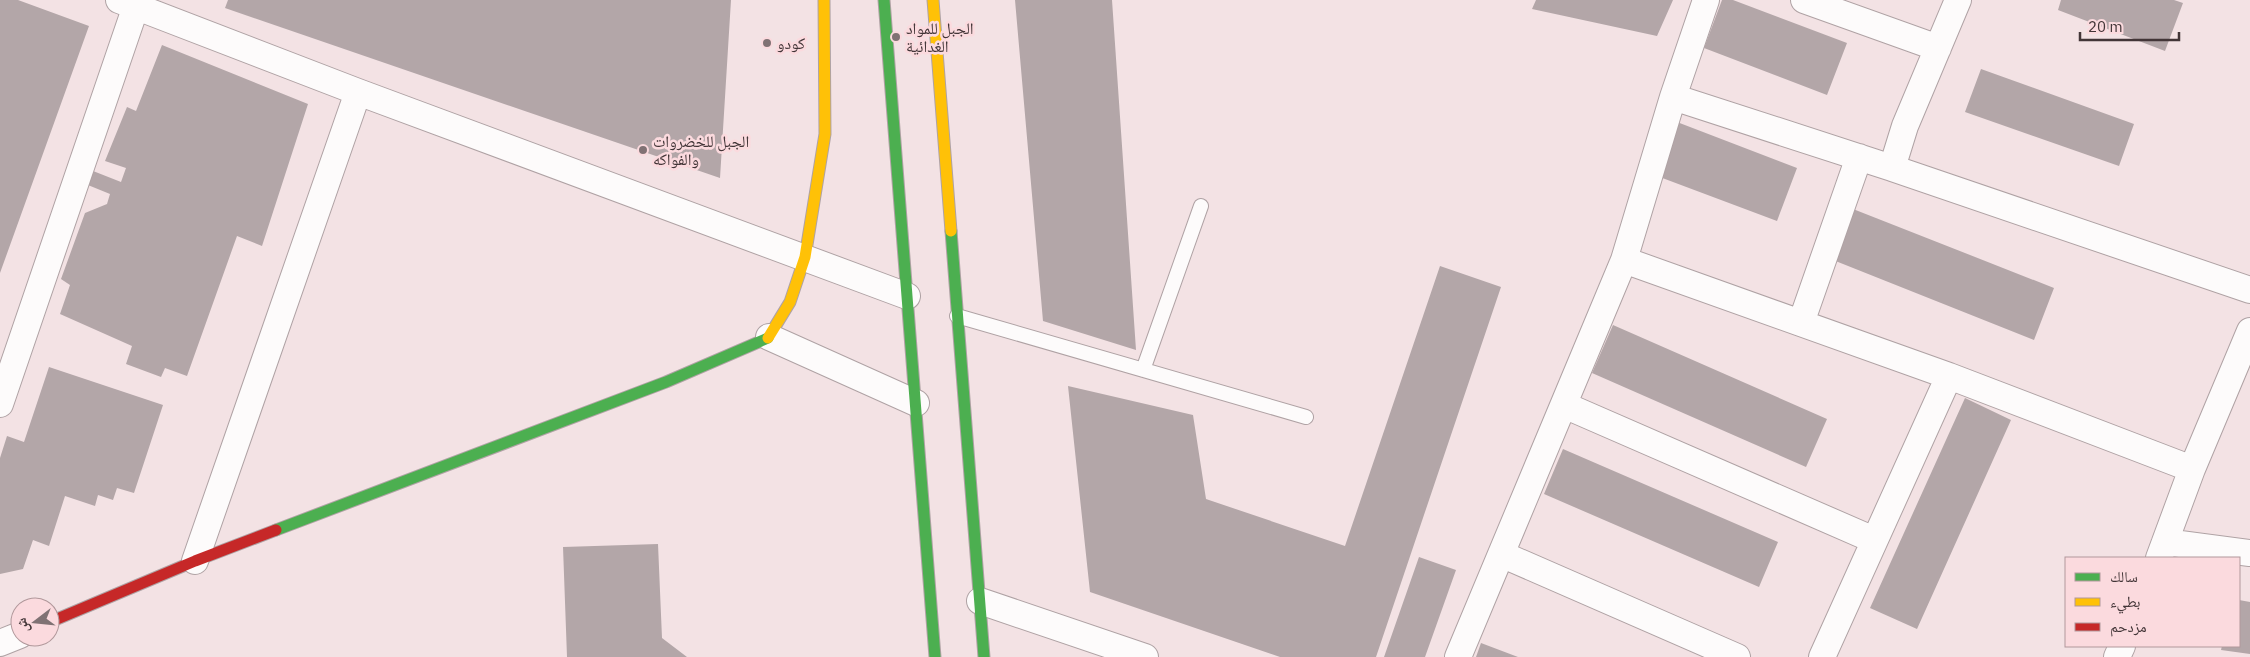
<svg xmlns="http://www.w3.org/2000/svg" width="2250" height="657" font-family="'IBM Plex Sans','Noto Naskh Arabic',sans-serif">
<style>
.building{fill:#b3a6a8}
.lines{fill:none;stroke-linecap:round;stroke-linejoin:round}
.lane-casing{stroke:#afa2a4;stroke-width:16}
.street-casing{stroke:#afa2a4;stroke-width:28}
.fast-casing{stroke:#afa2a4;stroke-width:13}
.slow-casing{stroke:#afa2a4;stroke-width:13}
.jam-casing{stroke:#afa2a4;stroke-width:13}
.lane{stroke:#fdfbfb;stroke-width:14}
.street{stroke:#fdfbfb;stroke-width:26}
.fast{stroke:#4caf50;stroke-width:11}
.slow{stroke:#ffc107;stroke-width:11}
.jam{stroke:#c62828;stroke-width:11}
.poi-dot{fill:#807274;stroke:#fbdade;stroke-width:2}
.labels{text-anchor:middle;stroke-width:5;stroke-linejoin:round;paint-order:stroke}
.poi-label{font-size:16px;fill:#423537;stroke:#fbdade;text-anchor:start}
</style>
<rect width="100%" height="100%" fill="#f3e2e4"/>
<path class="building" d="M0 0H18L89 26 0 273Z
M228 0H731L720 178 225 8Z
M1015 0H1112L1136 350 1043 321Z
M1536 0H1673L1657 36 1532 9Z
M1722 0H1733L1847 43 1827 95 1704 48Z
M2061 0H2174L2183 3 2165 51 2058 10Z
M162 45 308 104 262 246 237 236 187 376 165 368 161 377 126 364 132 346 60 314 70 285 61 279 85 213 107 204 110 194 83 183 88 169 121 182 126 168 105 161 127 107 136 111Z
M1981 69 2134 124 2119 166 1965 112Z
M1677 122 1797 168 1777 221 1657 176Z
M1853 209 2054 288 2034 340 1833 260Z
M1440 266 1501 287 1376 657H1280L1090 592 1068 386 1193 415 1206 499 1345 546Z
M1613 325 1827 419 1806 467 1592 373Z
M49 367 163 405 134 493 117 488 113 500 98 495 95 506 65 496 49 546 33 540 23 569 0 574V458L7 436 24 442Z
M1965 398 2011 420 1917 629 1870 608Z
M1563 449 1778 542 1759 587 1544 494Z
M658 544 662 638 687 657H567L563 547Z
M1419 557 1456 570 1425 657H1384Z
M2239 600 2250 602V654L2221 650 2222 646H2239Z
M1481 643 1518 657H1476Z"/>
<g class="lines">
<defs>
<path id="lane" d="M957 316 1306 417
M1143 370 1201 206"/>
<path id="street" d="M119 0 358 92 907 296
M1804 0 1938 48
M1958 0 1905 126 1892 168 2250 290
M1673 97 1892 168
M1624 260 1949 376 2192 469
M1801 323 1859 157
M769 337 916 403
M0 404 136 6
M1564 405 1874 540
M2165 542 2250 553
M1501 554 1737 657
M2159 558 2192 469 2250 331
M195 561 358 92
M980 601 1145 657
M0 643 20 635
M1458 657 1624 260 1673 97 1706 0
M1822 657 1949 376
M2117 657 2122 646"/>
<path id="fast" d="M884 0 935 657
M951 231 984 657
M276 530 666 382 768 338"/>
<path id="slow" d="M933 0 951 231
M768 338 790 302 805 257 825 134 824 0"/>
<path id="jam" d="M50 622 195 561 276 530"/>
</defs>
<use href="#lane" class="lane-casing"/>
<use href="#street" class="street-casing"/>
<use href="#fast" class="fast-casing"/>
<use href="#slow" class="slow-casing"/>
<use href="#jam" class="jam-casing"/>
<use href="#lane" class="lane"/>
<use href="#street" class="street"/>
<use href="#fast" class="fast"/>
<use href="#slow" class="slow"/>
<use href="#jam" class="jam"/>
</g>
<g class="poi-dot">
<circle cx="896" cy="37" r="5"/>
<circle cx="767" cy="43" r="5"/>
<circle cx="643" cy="150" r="5"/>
</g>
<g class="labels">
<g class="poi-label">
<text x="906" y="34">الجبل للمواد<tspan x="906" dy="18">الغدائية</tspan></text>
<text x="777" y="49">كودو</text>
<text x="653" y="147">الجبل للخضروات<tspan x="653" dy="18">والفواكه</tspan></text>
</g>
</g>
<rect x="2065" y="557" width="175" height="90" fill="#fbdade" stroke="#b1989b"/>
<rect x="2075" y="573" width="25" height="8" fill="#4caf50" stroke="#b1989b"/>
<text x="2110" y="582" font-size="15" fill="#423537">سالك</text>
<rect x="2075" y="598" width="25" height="8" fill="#ffc107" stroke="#b1989b"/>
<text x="2110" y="607" font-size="15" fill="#423537">بطيء</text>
<rect x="2075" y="623" width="25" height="8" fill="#c62828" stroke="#b1989b"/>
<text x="2110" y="632" font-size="15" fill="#423537">مزدحم</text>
<g transform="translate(35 622) rotate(254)"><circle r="24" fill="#fbdade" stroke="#b1989b"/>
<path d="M0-4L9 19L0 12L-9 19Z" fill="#807274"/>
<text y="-8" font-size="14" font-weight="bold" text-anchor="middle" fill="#423537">ش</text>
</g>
<path d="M2080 32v8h99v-8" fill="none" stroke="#423537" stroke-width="2.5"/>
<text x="2088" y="32" font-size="15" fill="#423537" stroke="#fbdade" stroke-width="4" paint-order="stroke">20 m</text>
</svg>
